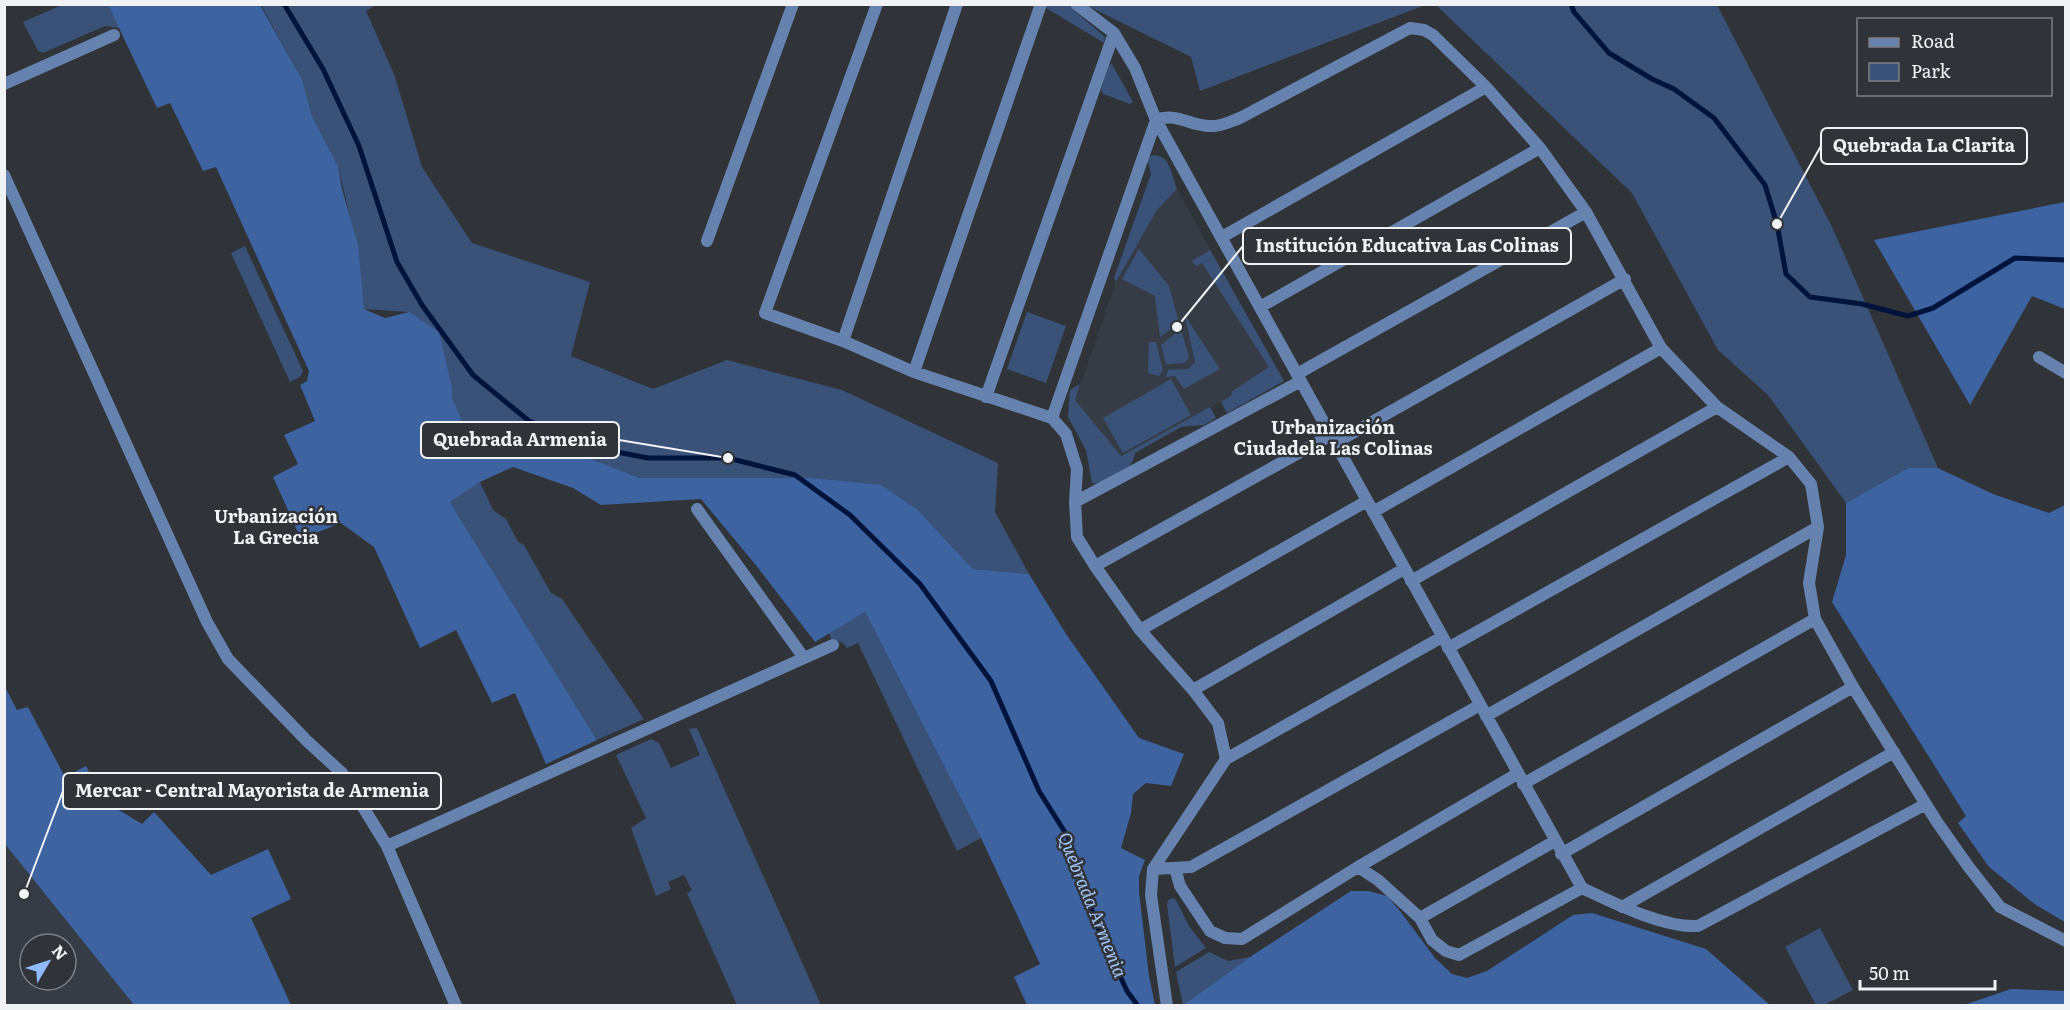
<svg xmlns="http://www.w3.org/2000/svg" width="2070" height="1010" font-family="Literata,serif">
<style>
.built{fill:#363c46;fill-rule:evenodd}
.green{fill:#3a5278}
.forest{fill:#3e63a1}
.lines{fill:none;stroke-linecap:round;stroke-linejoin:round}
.stream{stroke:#00133d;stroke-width:5}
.minor{stroke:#6682ae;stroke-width:12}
.labels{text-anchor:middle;stroke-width:5;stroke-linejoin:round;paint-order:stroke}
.neighbourhood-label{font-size:18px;font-weight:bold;fill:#f0f2f5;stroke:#303338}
.water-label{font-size:18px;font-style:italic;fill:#a5c6fb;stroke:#303338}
.leader{fill:none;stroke:#f0f2f5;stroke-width:2}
.callout-dot{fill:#f0f2f5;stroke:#303338;stroke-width:2}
.callout{fill:#303338;stroke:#f0f2f5;stroke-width:2}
.callout-label{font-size:18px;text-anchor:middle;font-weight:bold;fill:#f0f2f5}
</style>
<rect width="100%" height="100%" fill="#303338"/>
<path class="built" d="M1177 189 1278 371 1120 456 1075 400 1116 282 1157 210Z
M5 844 134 1005H5ZM30 944H66V980H30Z"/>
<path class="green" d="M62 5H108L119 28 105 26 43 53 38 51 23 22Z
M261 5H376L366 11 394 74 422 167 472 243 590 282 571 356 653 389 727 360 842 390 998 463 995 512 1029 574 973 569 918 510 812 478H640L552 444 471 458 409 312 364 309 354 234 338 166 312 116 302 79Z
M1048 5H1068L1105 37 1104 43 1046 8Z
M1086 5H1425L1200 91 1191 57Z
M1436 5H1717L1833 229 1938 468H1908L1846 503 1768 395 1718 350 1632 193Z
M1112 64 1133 102 1130 104 1103 94 1101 89 1109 65Z
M1153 155C1171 155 1171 175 1177 189L1157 210 1116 282 1114 278 1151 174 1147 158Z
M245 246 303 371 300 377 290 382 231 253Z
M1139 249 1169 286 1179 323 1160 337 1155 296 1122 279Z
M1210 250 1284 381 1227 413 1221 402 1232 395 1231 392 1269 367 1202 263 1196 266 1192 261Z
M1027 312 1066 326 1046 383 1007 369Z
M1185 316 1220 369 1184 389 1175 376 1166 377 1168 370 1188 369 1195 362Z
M1181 329 1189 357 1185 363 1166 364 1161 345Z
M1149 342H1156L1163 370 1159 376 1148 373Z
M1171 379 1191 415 1123 453 1103 418Z
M1080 384 1075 400 1121 456 1210 407 1216 418 1204 425 1181 427 1135 453C1133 471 1108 485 1092 483L1086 450 1068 417 1070 390Z
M480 482 493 510 506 519 518 542 524 545 551 593 562 599 644 719 597 740 450 502Z
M865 612 981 838 957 851 858 643 847 648 842 642 832 641 829 633Z
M697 728 821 1005H737L687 893 692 890 684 875 668 882 671 889 656 896 631 828 646 818 616 755 651 739 659 743 671 768 700 755 689 729Z
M1173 898 1176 900 1189 926 1206 948 1175 967 1167 905 1168 900Z
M1820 928 1853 990 1824 1005H1816L1785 947Z
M1209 952 1228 961 1250 957 1183 1005 1176 972Z"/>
<path class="forest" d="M108 5H260L302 79 312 116 338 166 342 189 358 245 364 309 385 318 409 312 439 332 452 388V398L466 432 471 458 552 444 640 478H812L881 485 918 510 973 569 1029 574 1066 634 1139 738 1184 754 1171 786 1146 783 1133 794 1131 813 1121 848 1145 860 1139 876V892L1149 976 1155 1005H1027L1014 977 1040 964 981 838 865 612 815 642 755 564 701 499 601 505 573 488 513 467 480 482 450 502 597 740 546 764 515 693 492 703 456 630 420 648 374 547 341 523 301 539 273 477 298 464 284 435 315 421 300 385 307 381 309 371 216 167 203 171 170 103 157 108Z
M2065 202V309L2032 296 1970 405 1874 240Z
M1908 468H1938L1993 494 2049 513 2065 505V922L2036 905 1989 867 1958 823 1966 816 1832 602 1846 555V503Z
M4 685 17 710 28 707 65 777 86 766 104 801 142 824 154 812 211 875 268 849 291 899 251 918 291 1005H134L5 844Z
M1351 891H1368L1387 896 1400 911 1435 958 1452 974 1467 978 1487 971 1573 915 1592 913 1706 949 1770 1005H1183L1250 957Z
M2011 989 2065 991V1005H1964Z"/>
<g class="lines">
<path class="stream" d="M284 4 323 69 359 146 397 262 422 305 473 375 529 421 591 447 648 458H728L795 475 850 515 920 584 991 681 1039 791 1068 837 1097 926 1127 991 1138 1006
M1571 4 1574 12 1609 53 1652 79 1674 89 1714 118 1765 185 1777 224 1786 274 1810 297 1862 304 1908 316 1933 308 2015 258 2066 260"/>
<path class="minor" d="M877 4 765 313 843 341 914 372 1052 418 1066 434 1077 469 1075 502 1077 537 1095 566 1140 630 1193 690 1218 723 1226 759 1153 869 1151 895 1167 1006
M1076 4 1114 33 1135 68 1156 120 1582 888C1614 903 1663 928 1698 926L1926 804
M4 84 114 35
M4 175 207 622 228 659 307 741 342 773 387 846 456 1006
M1222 237 1486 87
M707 241 793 4
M1260 307 1540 148
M843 341 957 4
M2039 357 2066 373
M914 372 1041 4
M1297 374 1586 212
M986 397 1114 33
M1052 418 1156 120C1174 112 1189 125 1208 126 1220 127 1229 122 1240 118L1410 28 1424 30 1433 35 1486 87 1540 148 1586 212 1661 348 1717 407 1789 457 1811 484 1818 527 1809 583 1815 619 1853 687 1937 822 1968 866 2000 907 2066 941
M1335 443 1625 279
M1075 502 1301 381
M697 509 804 658
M1373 512 1661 348
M1095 566 1331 435
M1411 581 1717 407
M1140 630 1367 501
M1448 648 1789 457
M1193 690 1404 569
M1486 716 1818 527
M1226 759 1442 637
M1523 784 1815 619
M387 846 833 645
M1561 854 1853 687
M1358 867 1517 774
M1175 868 1180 886 1210 931 1225 938 1242 939 1358 867 1378 880 1420 918 1432 940 1446 951 1459 955 1582 888
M1153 869 1191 867 1480 705
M1622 907 1894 752
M1420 918 1555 841"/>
</g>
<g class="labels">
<g class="neighbourhood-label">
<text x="1333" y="434">Urbanización<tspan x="1333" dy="21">Ciudadela Las Colinas</tspan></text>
<text x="276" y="523">Urbanización<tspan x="276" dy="21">La Grecia</tspan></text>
</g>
<g class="water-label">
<text transform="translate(1092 905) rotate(68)" y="6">Quebrada Armenia</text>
</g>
</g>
<path class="leader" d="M1777 224L1821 146M1177 327L1243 246M728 458L619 440M24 894L63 791"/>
<g class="callout-dot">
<circle cx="1777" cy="224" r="6"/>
<circle cx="1177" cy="327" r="6"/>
<circle cx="728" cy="458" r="6"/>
<circle cx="24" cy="894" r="6"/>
</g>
<g class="callout">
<rect x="1821" y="128" width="206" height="36" rx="6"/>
<rect x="1243" y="228" width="328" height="36" rx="6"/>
<rect x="421" y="422" width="198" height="36" rx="6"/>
<rect x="63" y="773" width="378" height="36" rx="6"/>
</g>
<g class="callout-label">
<text x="1924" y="152">Quebrada La Clarita</text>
<text x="1407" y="252">Institución Educativa Las Colinas</text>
<text x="520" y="446">Quebrada Armenia</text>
<text x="252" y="797">Mercar - Central Mayorista de Armenia</text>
</g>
<rect width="2070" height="1010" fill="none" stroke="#f0f2f5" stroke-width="12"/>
<rect x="1857" y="18" width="195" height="78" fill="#303338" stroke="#7d7f84" stroke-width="1.5"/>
<rect x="1869" y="38" width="30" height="9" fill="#6682ae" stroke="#7d7f84" stroke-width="1.5"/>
<text x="1911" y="48" font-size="18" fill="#f0f2f5">Road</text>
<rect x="1869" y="63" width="30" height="18" fill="#3a5278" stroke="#7d7f84" stroke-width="1.5"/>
<text x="1911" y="78" font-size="18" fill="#f0f2f5">Park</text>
<g transform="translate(48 962) rotate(51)"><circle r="28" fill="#303338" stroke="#7d7f84" stroke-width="1.5"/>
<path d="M0-4.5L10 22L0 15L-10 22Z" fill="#8eb9fd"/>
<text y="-9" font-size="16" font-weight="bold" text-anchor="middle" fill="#f0f2f5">N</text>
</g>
<path d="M1860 980v9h135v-9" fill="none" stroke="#f0f2f5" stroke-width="3"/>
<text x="1869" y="980" font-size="18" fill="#f0f2f5" stroke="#303338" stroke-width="4.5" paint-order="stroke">50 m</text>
</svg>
